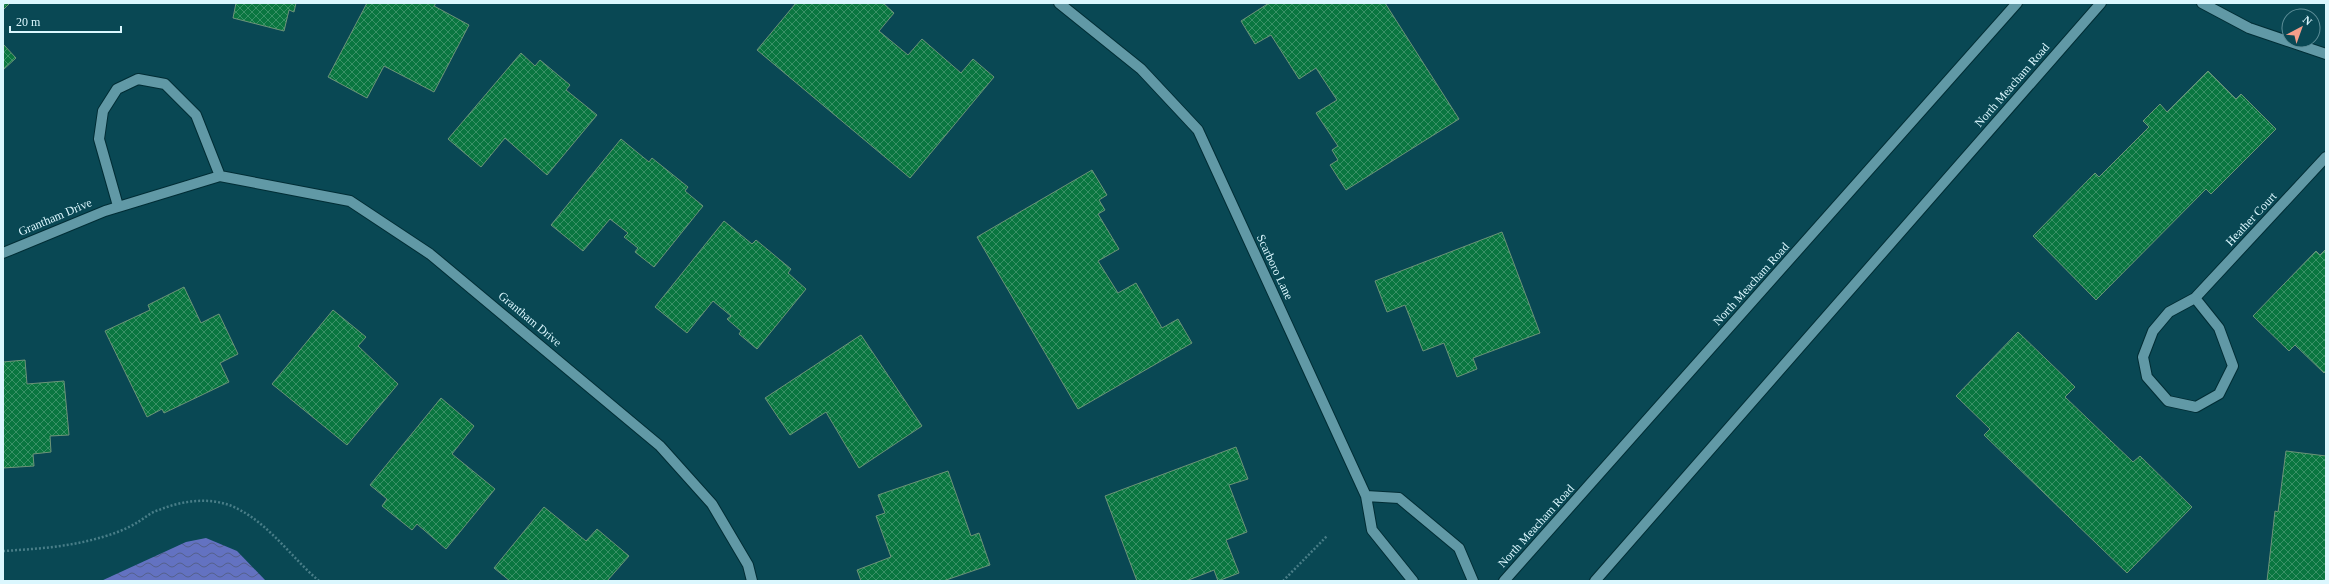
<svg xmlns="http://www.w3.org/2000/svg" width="2329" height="584" font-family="Georgia,serif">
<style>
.water{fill:url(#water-waves)}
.building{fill:url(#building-cross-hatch);stroke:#6c9478}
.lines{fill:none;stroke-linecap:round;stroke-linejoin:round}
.street-casing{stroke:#002d35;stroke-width:12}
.secondary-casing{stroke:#002d35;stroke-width:12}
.path{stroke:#497e88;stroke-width:2.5;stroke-dasharray:2 2;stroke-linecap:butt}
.street{stroke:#6199a6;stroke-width:10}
.secondary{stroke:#6199a6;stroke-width:10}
.labels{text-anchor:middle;stroke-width:3;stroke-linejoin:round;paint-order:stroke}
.street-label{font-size:12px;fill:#dbf7fe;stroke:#094854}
</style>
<defs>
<pattern id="water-waves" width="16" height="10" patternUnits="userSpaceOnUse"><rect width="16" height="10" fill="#6372c1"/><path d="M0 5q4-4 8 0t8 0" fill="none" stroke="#54608c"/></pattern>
<pattern id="building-cross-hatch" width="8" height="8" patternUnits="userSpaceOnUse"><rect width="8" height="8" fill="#0a7640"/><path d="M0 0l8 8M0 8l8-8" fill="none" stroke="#399166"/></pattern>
</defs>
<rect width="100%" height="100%" fill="#094854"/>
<path class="water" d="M206 538 237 551 266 581H101L186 542Z"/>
<path class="building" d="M3 3H10L3 10Z
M236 3H296L294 12 289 10 284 31 233 18Z
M367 3H436L434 6 469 25 434 92 384 66 367 98 328 77Z
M796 3H883L894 13 879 31 908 55 922 39 961 73 973 59 994 77 910 178 757 50Z
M1269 3H1385L1459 119 1346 190 1330 165 1338 160 1332 150 1338 146 1316 113 1337 100 1316 68 1299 79 1271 35 1255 44 1241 21Z
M3 44 16 58 3 70Z
M521 53 535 66 540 60 570 85 566 90 597 115 547 175 505 138 481 167 448 139Z
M2208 71 2236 99 2241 94 2276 129 2211 194 2206 189 2096 300 2033 236 2095 173 2099 177 2149 127 2143 121 2160 104 2167 112Z
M621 139 649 162 652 158 688 187 685 191 703 206 654 267 635 252 638 248 624 237 628 233 610 219 583 251 551 225Z
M1092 170 1107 195 1099 200 1105 210 1098 214 1119 249 1098 261 1118 293 1136 283 1162 328 1178 319 1192 343 1078 409 977 237Z
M724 221 752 244 756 240 791 269 788 273 806 289 757 349 739 334 741 331 727 319 731 316 713 301 687 333 655 307Z
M1502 232 1540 333 1473 358 1477 369 1457 377 1444 343 1423 351 1405 305 1387 312 1375 281Z
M2326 249V371L2324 373 2295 345 2289 351 2253 316 2316 251 2320 255Z
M184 287 201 323 219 314 238 354 220 363 229 382 164 413 162 409 147 417 105 331 150 310 148 305Z
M333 310 366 337 358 346 398 384 347 445 272 384Z
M2018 332 2075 387 2065 397 2133 462 2140 456 2192 507 2127 573 1984 435 1990 429 1956 396Z
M861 335 922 426 859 468 826 412 790 435 765 398Z
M25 360 27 384 64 381 69 435 50 436 51 452 33 454 34 466 3 468V362Z
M441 398 474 426 452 454 495 489 446 549 417 524 412 530 382 506 387 499 370 485Z
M1236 447 1248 479 1229 485 1247 532 1226 540 1239 573 1218 581 1214 570 1186 581H1137L1105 496Z
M2286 451 2326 456V581H2267L2275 511 2278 512Z
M948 471 971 536 979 533 990 565 943 581H861L857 570 891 557 876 516 885 513 878 495Z
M544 507 586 541 597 529 629 556 607 581H510L494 568Z"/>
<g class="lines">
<defs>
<path id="street" d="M1059 3 1141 69 1198 130 1366 496 1372 530 1413 581
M2202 3 2249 28 2326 54
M118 206 99 139 103 111 117 89 138 79 165 84 196 115 220 176
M3 253 105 211 220 176 350 201 430 254 660 446 712 504 748 565 752 581
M2195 298 2219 328 2233 366 2219 394 2196 407 2168 401 2147 377 2143 357 2153 331 2169 312 2195 298 2326 157
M1366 496 1399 498 1459 548 1473 581"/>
<path id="secondary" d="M1504 581 2017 3
M1595 581 2101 3"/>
</defs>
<use href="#street" class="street-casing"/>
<use href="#secondary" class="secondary-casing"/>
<path class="path" d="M3 551C36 549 67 547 99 538 111 535 127 529 138 522 145 518 151 512 159 510 183 500 214 496 238 509 270 525 292 558 319 581
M1283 581 1327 536"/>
<use href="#street" class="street"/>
<use href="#secondary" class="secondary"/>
</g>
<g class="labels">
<g class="street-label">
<text transform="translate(2012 85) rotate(-49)" y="4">North Meacham Road</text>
<text transform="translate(55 217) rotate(-23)" y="4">Grantham Drive</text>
<text transform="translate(2251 219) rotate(-47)" y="4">Heather Court</text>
<text transform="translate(1275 267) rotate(65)" y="4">Scarboro Lane</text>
<text transform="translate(1751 284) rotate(-48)" y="4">North Meacham Road</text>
<text transform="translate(530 319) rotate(40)" y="4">Grantham Drive</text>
<text transform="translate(1536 526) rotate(-48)" y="4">North Meacham Road</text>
</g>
</g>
<rect width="2329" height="584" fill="none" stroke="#dbf7fe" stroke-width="8"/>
<g transform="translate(2301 28) rotate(41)"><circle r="19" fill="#094854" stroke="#5d8e98"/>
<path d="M0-3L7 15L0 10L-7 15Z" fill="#f49e8a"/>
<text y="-6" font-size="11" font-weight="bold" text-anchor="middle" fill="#dbf7fe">N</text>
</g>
<path d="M10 26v6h111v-6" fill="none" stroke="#dbf7fe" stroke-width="2"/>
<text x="16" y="26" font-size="12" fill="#dbf7fe" stroke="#094854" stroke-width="3" paint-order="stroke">20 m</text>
</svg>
